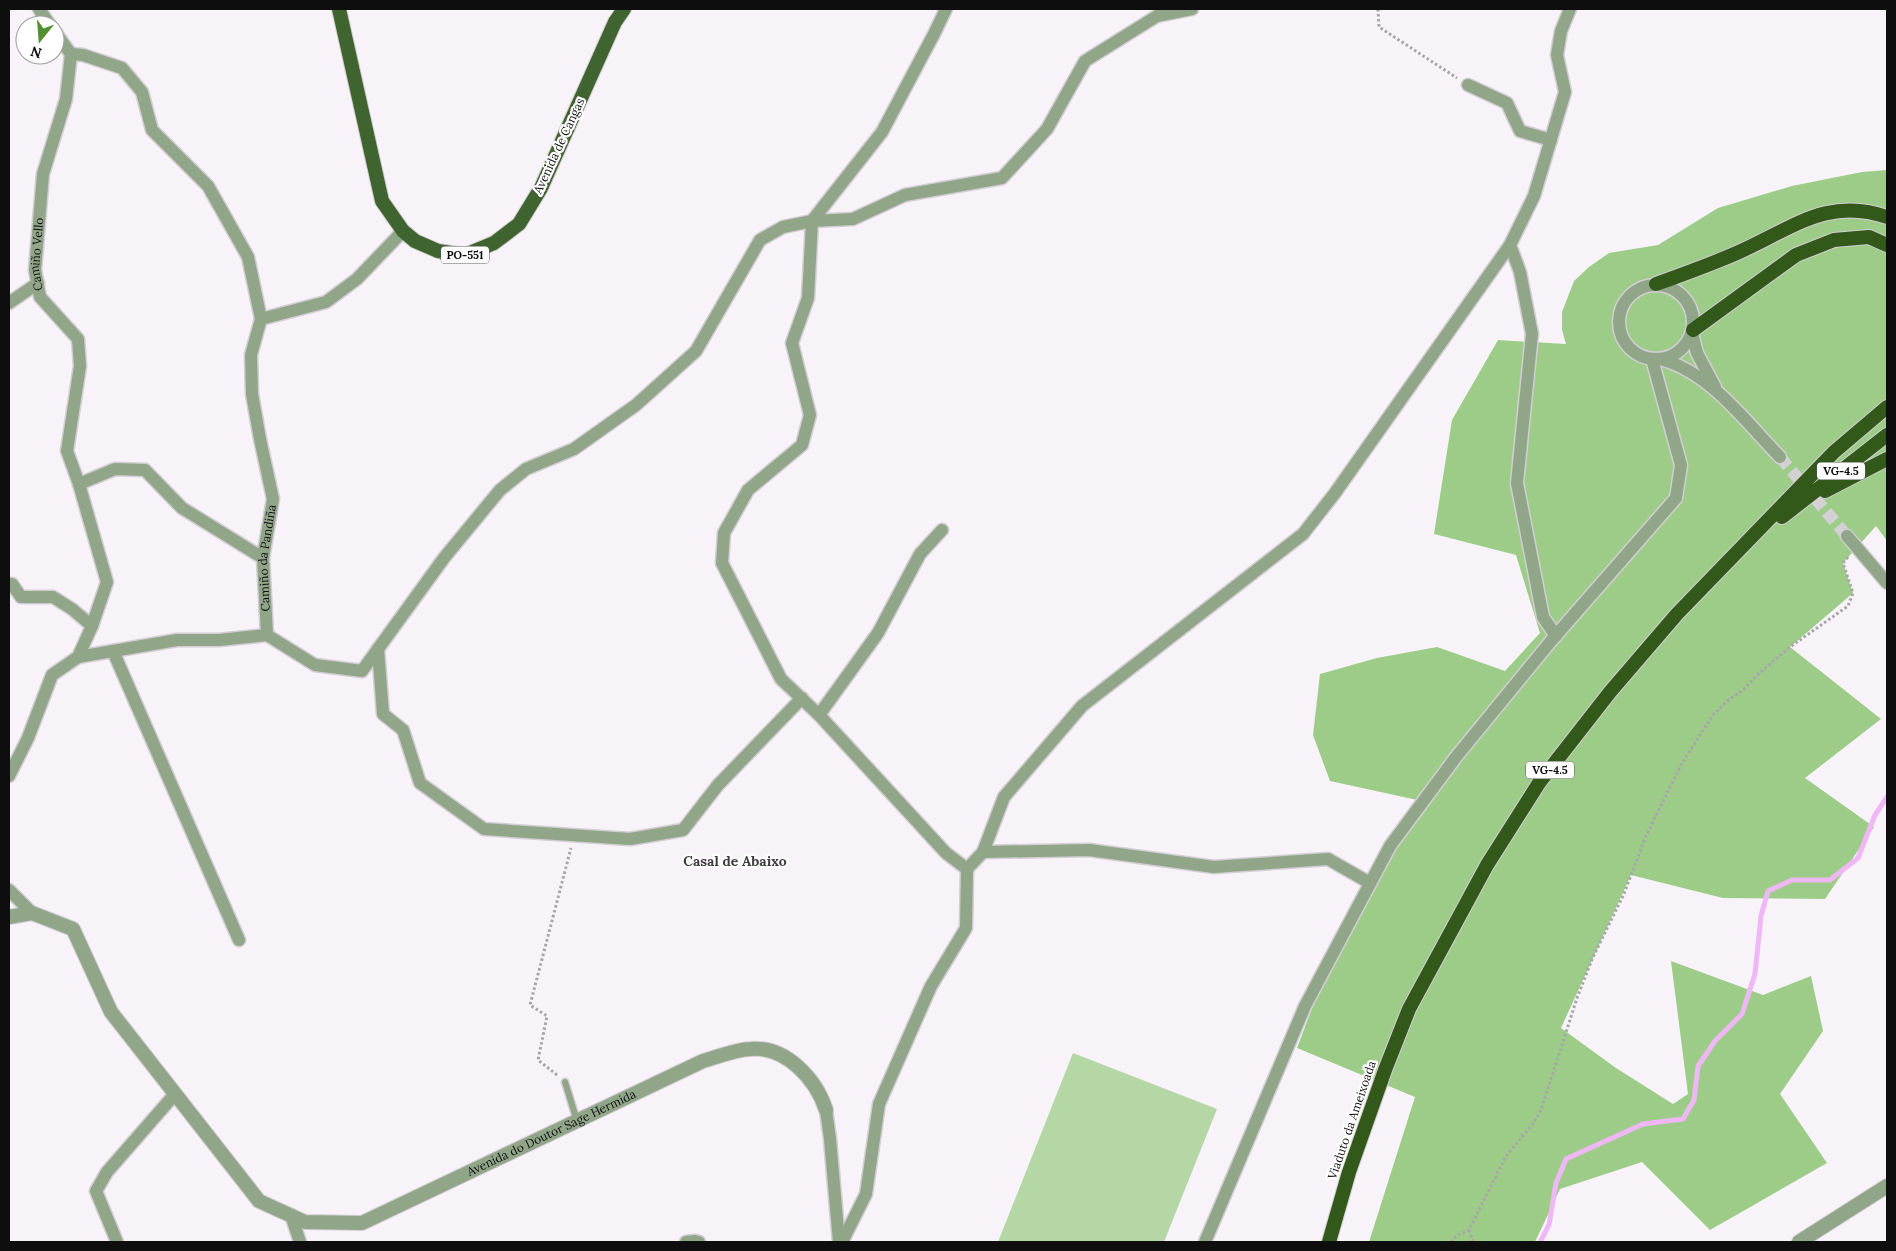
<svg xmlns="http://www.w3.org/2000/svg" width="1896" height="1251" font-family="Lora,serif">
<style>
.green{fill:#b5d7a6}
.forest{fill:#9dcc88}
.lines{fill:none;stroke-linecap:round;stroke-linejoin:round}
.stream{stroke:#f0b7f6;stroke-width:5}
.minor-tunnel{stroke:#d4d1d5;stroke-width:12;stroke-dasharray:12 6;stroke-linecap:butt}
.service-casing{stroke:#d2ced3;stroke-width:9}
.minor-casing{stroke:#d2ced3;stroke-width:15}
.tertiary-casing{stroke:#d2ced3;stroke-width:16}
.primary-casing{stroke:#d2ced3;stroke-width:16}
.trunk-casing{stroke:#d2ced3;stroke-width:16}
.path{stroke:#a8a5a9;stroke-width:3;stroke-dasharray:2.5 2.5;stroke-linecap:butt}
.service{stroke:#91a689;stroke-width:6}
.minor{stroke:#91a689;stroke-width:12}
.tertiary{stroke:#91a689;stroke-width:14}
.primary{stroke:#40642f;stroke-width:14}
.trunk{stroke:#32581a;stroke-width:14}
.labels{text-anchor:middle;stroke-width:4.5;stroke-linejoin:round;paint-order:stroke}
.shield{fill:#fff;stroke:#575657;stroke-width:1}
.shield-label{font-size:11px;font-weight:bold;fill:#0f0e0f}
.street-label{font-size:12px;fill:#0f0e0f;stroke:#fff}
.neighbourhood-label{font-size:14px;font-weight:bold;fill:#3e3b3e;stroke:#fff}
</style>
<rect width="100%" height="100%" fill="#f7f3f8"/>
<path class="green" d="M1073 1053 1217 1109 1164 1242H998Z"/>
<path class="forest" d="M1887 170V541L1876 526 1843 563 1853 593 1790 647 1881 719 1805 778 1874 827 1825 899 1723 898 1631 875 1561 1028 1616 1068 1673 1104 1688 1094 1671 961 1763 995 1811 976 1823 1031 1780 1094 1827 1163 1710 1230 1642 1162 1560 1189 1535 1242H1369L1415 1097 1297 1048 1314 1003 1396 849 1431 803 1330 781 1313 735 1320 674 1377 658 1437 647 1505 671 1540 633 1516 555 1434 534 1452 420 1498 340 1566 344 1562 330V312L1574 281 1589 267 1609 253 1658 245 1718 208 1792 186 1862 172Z"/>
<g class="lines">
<path class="stream" d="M1540 1242 1549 1225 1556 1183 1566 1159 1643 1124 1683 1119 1694 1100 1698 1066 1715 1041 1742 1014 1755 974 1761 916 1768 891 1792 880H1830L1858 858 1875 815 1887 797"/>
<path class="minor-tunnel" d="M1780 457 1847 536"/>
<defs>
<path id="service" d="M565 1082 577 1121"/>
<g id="minor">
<path d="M39 9 50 25"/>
<path d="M71 54 83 55 122 68 142 92 152 130 208 186 248 257 261 319"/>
<path d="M1468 85 1507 103 1520 131 1551 140"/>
<path d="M1510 245 1520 272 1532 334 1517 483 1543 617 1556 636"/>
<circle cx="1656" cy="322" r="37"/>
<path d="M9 303 38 283"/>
<path d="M1692 333 1697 353 1715 387"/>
<path d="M1660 359C1710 372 1745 421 1780 457"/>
<path d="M79 484 115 469 145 470 182 508 263 558"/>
<path d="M1847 536 1887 583"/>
<path d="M9 584H12L21 597H53L72 609 92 626"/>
<path d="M267 635 315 665 362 671 444 558 500 490 526 469 574 449 636 405 696 351 760 240 783 227 812 221 882 132 934 34 946 9"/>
<path d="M378 649 383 714 403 730 420 783 484 829 630 839 683 830 718 785 802 698"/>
<path d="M113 651 239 940"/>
<path id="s1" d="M78 657 177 640H219L267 635 263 558 273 499 260 439 252 394 251 355 261 319 326 302 357 279 403 231"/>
<path d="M819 715 878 633 920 554 942 530"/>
<path id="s2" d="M9 776 28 738 52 675 78 657 92 626 107 582 79 484 67 451 80 366 78 339 40 297 35 270 43 174 66 99 71 54 55 32"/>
<path d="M983 852 1089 850 1214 867 1328 859 1370 883"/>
<path d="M967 869 946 853 819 715 781 679 722 563 724 533 748 490 802 445 810 415 792 343 808 298 812 221 853 219 905 195 1002 178 1047 129 1085 61 1157 16 1192 9"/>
<path d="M9 890 32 913"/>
<path d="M826 1110 830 1139 839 1242"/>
<path d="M291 1215 300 1242"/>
<path d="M117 1242 96 1191 107 1172 175 1094"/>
<path d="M686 1242 695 1241 699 1242"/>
<path d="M842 1242 866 1194 879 1104 931 986 966 928 967 869 983 852 1004 797 1082 706 1303 534 1335 493 1510 245 1534 196 1565 92 1557 55 1561 31 1570 9"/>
<path d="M1205 1242 1305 1006 1390 846 1456 757 1551 641 1676 498 1681 465 1652 359"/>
</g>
<g id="tertiary">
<path id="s3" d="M9 917 32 913 73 929 111 1012 259 1201 305 1222 362 1223 703 1061C717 1057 737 1049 751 1049 786 1046 816 1079 826 1110"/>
<path d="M1799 1242 1887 1186"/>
</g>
<path id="primary" d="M339 9 382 201 403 231 415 241 438 251 465 255 494 243 519 224 541 188 615 22 624 9"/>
<path id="trunk" d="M1656 284C1684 274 1712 264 1739 252 1791 229 1828 196 1887 217
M1693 330 1796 255 1834 240 1869 237 1887 245
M1825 491 1887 459
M1782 517 1887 435
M1329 1242 1349 1172 1385 1070 1409 1009 1487 865 1539 783 1610 692 1677 614 1834 452 1887 407"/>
</defs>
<use href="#service" class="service-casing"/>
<use href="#minor" class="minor-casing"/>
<use href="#tertiary" class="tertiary-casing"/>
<use href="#primary" class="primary-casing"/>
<use href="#trunk" class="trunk-casing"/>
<path class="path" d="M1378 9 1379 27 1457 78
M557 1075 538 1060 547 1016 530 1005 571 848
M1469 1230 1473 1242
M1451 1242 1456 1236 1469 1230 1506 1156 1532 1125 1541 1110 1577 998 1593 957 1624 894 1645 838 1681 765 1713 715 1726 702 1744 689 1756 676 1790 647 1848 606 1853 593 1843 563 1848 557"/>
<use href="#service" class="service"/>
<use href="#minor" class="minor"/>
<use href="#tertiary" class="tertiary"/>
<use href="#primary" class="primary"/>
<use href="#trunk" class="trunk"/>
</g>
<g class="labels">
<g class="shield">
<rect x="441" y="246.5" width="48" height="17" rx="4"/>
<rect x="1817" y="462.5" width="48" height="17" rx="4"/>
<rect x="1526" y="761.5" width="48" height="17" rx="4"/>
</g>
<g class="shield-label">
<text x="465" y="259">PO-551</text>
<text x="1841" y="475">VG-4.5</text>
<text x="1550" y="774">VG-4.5</text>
</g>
<g class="street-label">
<text transform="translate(559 146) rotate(-65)" y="4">Avenida de Cangas</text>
<text dy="4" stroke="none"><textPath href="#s2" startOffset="572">Camiño Vello</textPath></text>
<text dy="4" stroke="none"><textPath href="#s1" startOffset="268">Camiño da Pandiña</textPath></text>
<text transform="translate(1352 1120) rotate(-71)" y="4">Viaduto da Ameixoada</text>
<text dy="4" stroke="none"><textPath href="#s3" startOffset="716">Avenida do Doutor Sage Hermida</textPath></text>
</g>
<g class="neighbourhood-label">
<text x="735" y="866">Casal de Abaixo</text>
</g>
</g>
<rect width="1896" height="1251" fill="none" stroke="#0f0e0f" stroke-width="20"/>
<g transform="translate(40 40) rotate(197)"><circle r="24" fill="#ffffff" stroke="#9f9f9f"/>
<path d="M0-4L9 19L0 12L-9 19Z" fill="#539030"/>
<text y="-8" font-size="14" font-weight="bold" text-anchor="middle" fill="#0f0e0f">N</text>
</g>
</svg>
